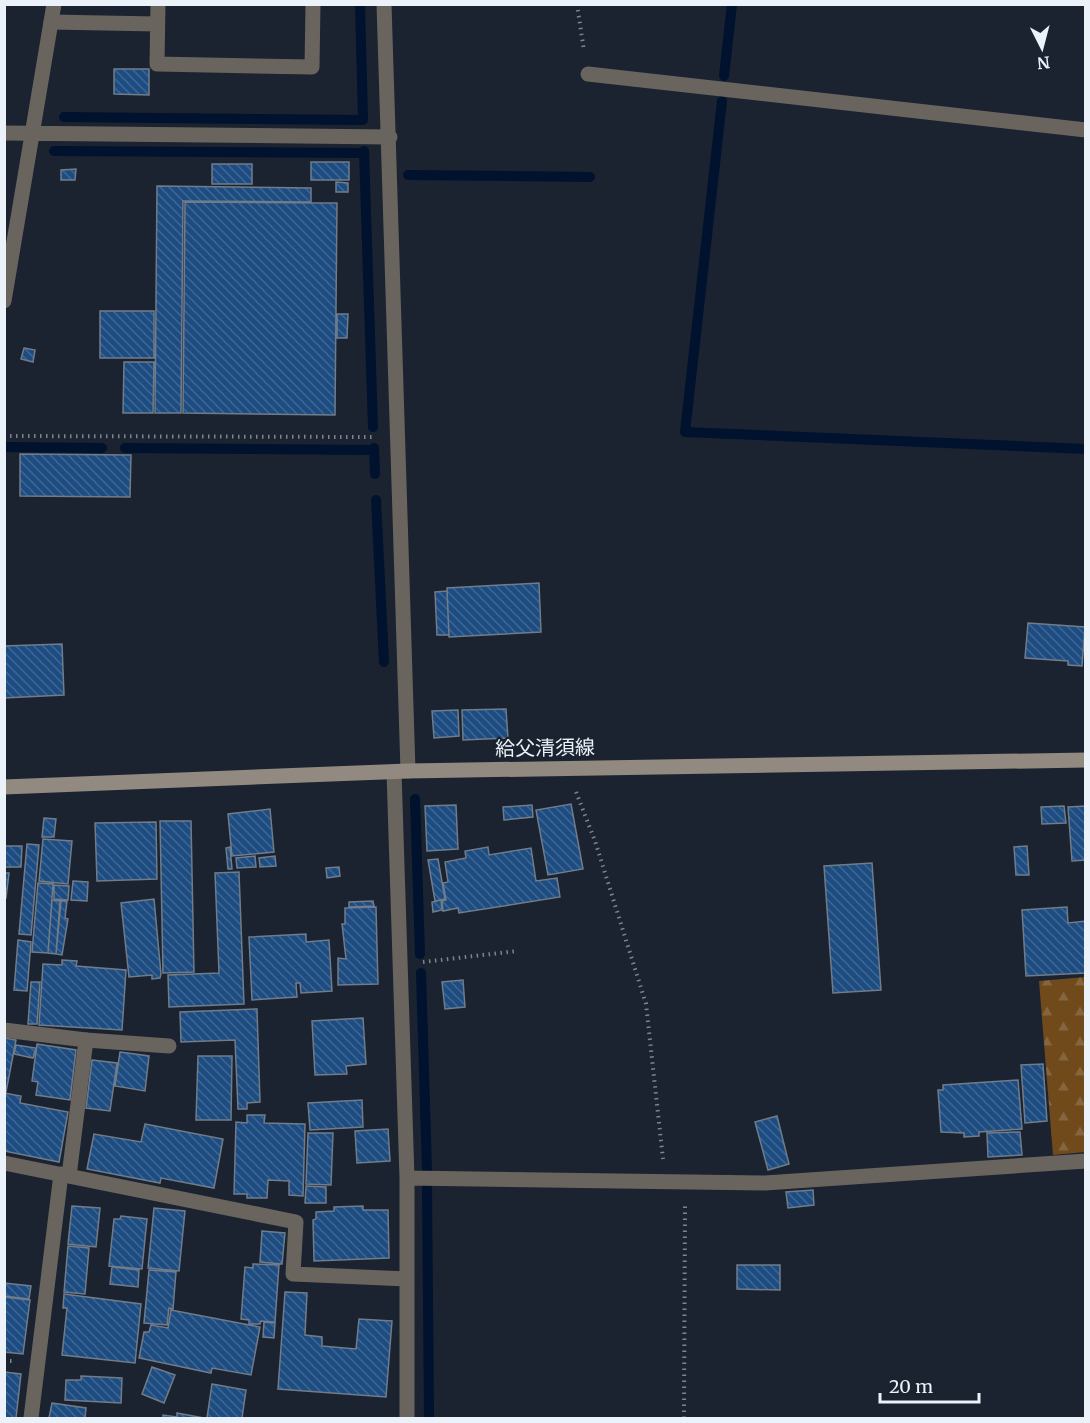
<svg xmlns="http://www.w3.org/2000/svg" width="1090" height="1423" font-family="Merriweather,'Noto Sans JP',serif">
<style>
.forest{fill:url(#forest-firs)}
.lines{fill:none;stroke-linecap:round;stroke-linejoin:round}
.stream{stroke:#00122d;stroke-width:10}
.building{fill:url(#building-back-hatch);stroke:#717c8a;stroke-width:1.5}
.path{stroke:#7d858f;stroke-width:4;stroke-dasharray:1.5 4.5;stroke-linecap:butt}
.service{stroke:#6a645e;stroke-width:15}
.minor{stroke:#6a645e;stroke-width:15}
.secondary{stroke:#928980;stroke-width:15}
.labels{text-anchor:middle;stroke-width:4.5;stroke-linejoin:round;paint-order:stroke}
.street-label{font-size:20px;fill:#ecf2fa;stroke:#1a232f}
</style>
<defs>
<pattern id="forest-firs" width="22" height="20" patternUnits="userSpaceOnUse" patternTransform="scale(1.5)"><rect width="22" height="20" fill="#714a1b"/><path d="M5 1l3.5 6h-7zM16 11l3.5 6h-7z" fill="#85653d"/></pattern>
<pattern id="building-back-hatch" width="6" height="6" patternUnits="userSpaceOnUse" patternTransform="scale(1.5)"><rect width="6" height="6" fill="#1d4c81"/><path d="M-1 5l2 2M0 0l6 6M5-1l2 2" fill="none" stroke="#3e6694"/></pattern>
</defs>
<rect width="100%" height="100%" fill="#1a232f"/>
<path class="forest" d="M1085 977V1152L1053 1155 1039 981Z"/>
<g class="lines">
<path class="stream" d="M724 76 732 4
M722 101 685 432 1086 449
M64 117 363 120 360 4
M54 151 364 153
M364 151 373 427
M408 175 590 177
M4 447 102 448
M125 448 374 450
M374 448 375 474
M376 500 384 662
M415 799 420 954
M421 973 427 1170
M427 1188 429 1418"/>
</g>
<path class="building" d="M114 69H149V95L114 94Z
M311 162H349V180H311Z
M212 164H252V184H212Z
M76 169 75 180H61V170Z
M336 182 348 183V192H336Z
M157 186 311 188V202L183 201 181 413H155Z
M185 202 337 203 335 415 183 413Z
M100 311H154V358H100Z
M337 314H348L347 338H337Z
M24 348 35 350 33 362 21 359Z
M124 362H154L153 413H123Z
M20 454 131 455 130 497 20 496Z
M539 583 541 632 449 637 447 588Z
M447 591 449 635H437L435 592Z
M1028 623 1085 627 1082 666 1068 665V661L1025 658Z
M62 644 64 695 4 698V646Z
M506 709 508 738 463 740 462 710Z
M458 710 459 736 434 738 432 711Z
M571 804 583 869 548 875 536 810Z
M456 805 458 849 427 851 425 806Z
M532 805 533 817 504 820 503 807Z
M1064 806 1066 823 1042 824 1041 807Z
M1086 806V860L1072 861 1068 807Z
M270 809 274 852 232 856 228 814Z
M44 818 56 819 54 837H42Z
M160 821H191L194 972 163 973Z
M156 822 157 879 97 881 95 823Z
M43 839 72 841 68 884 39 881Z
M27 844 39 845 31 935 19 934Z
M4 846H22L21 867H4Z
M1027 846 1029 875H1016L1014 847Z
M230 847 232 869H228L226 848Z
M488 847 489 855 531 848 536 881 557 878 560 897 459 913 458 908 443 911 442 901 446 900 443 883 448 882 445 862 466 858 465 851Z
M255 856 256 867 237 868 236 858Z
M275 856 276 866 260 867 259 858Z
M438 859 445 899 435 901 428 860Z
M872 863 881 990 833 993 824 866Z
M339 867 340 876 327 878 326 868Z
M239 872 244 1004 169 1007 168 975 219 973 215 873Z
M4 873H9L6 898H4Z
M73 881 88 882 87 901 71 900Z
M38 883 53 884 48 953 32 952Z
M54 885 69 886 68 900 54 899Z
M154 899 161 974 160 978 152 979V975L129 977 121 903Z
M52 900 60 901 56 954 48 953Z
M441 900 442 910 433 912 432 902Z
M61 901H67L65 918 68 919 62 955 56 954Z
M373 901 374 906 349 907V902Z
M376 907 378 984 338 985V958L346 959 342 924H345V908Z
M1067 907 1068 923 1086 921V973L1026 976 1022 910Z
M306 934V942L329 940 332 991 301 993 300 983H296L297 997 252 1000 249 937Z
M18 940 31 942 27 991 14 990Z
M62 960 77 961 76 966 126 970 122 1030 39 1025 43 964 62 965Z
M463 980 465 1007 445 1009 442 982Z
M31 982H40L37 1024H28Z
M257 1009 260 1102 247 1103V1109H238L235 1040 181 1042 180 1012Z
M363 1018 366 1064 346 1066 347 1074 315 1075 312 1021Z
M4 1038 16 1040 6 1092H4Z
M37 1044 76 1050 70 1100 36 1095 38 1082 32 1081Z
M16 1045 36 1048 33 1058 14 1054Z
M120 1052 149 1056 145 1091 115 1086Z
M198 1056H232L231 1120H196Z
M92 1060 117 1063 110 1111 86 1108Z
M1043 1064 1047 1121 1025 1123 1021 1065Z
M1018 1080 1022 1129 979 1132V1136L964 1137V1133L941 1132 938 1090H943V1085Z
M4 1093 21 1096 20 1103 68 1112 59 1162 4 1151Z
M362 1100 363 1127 310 1130 308 1103Z
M247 1115H265L264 1123 305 1124 303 1196 289 1195V1181L268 1180 267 1198H247V1194H234L236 1122 247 1123Z
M777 1116 789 1164 768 1170 755 1122Z
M145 1124 223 1139 214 1188 161 1178 160 1183 87 1169 94 1134 141 1142Z
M388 1129 390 1161 357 1163 355 1131Z
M1020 1132 1022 1155 988 1157 987 1133Z
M308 1133H333L331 1185 306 1184Z
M306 1186 326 1187V1203H305Z
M813 1190 814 1205 788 1208 786 1192Z
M72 1206 100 1208 96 1247 68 1244Z
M363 1206V1210H388L389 1258 314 1261 313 1220 316 1219V1212L334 1211V1207Z
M154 1208 185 1211 179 1271 148 1268Z
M121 1216 147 1219 142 1269 109 1266 114 1219H120Z
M262 1231 285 1233 282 1264 260 1262Z
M68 1246 89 1248 85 1294 64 1292Z
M253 1264 279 1265 275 1322 261 1321 260 1324H249V1320L241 1319 245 1267 253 1268Z
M737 1265H780V1290L737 1289Z
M112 1267 139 1270 138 1287 110 1284Z
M149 1270 176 1272 173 1309 169 1308 167 1325 144 1323Z
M4 1283 31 1286 29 1299 4 1296Z
M285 1292 307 1293 305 1335 322 1337V1346L356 1349 359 1319 392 1321 386 1397 278 1389Z
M64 1294 141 1304 135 1363 62 1355 67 1308H63Z
M4 1297 30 1300 23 1354 4 1352Z
M171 1310 260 1327 251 1375 212 1368 211 1373 139 1358 144 1332H149L151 1325 168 1328Z
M264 1322 275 1323 274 1338 263 1337Z
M152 1367 175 1375 164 1403 142 1394Z
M4 1372 21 1374 16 1418H4Z
M81 1376 122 1378 121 1403 65 1400 66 1380H81Z
M212 1384 246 1390 242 1418H207Z
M52 1403 86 1408 85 1418H49Z
M177 1413 204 1418H163V1415L177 1417Z"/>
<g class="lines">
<path class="path" d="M577 4 584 51
M4 436 374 437
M576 792 595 841 646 1004 663 1159
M423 962 517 951
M4 1361H13
M684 1418 685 1206"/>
<path class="service" d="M158 4 157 64 312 67 313 4
M51 22 157 24
M86 1040 169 1046"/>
<path class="minor" d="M384 4 408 771
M588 74 1086 130
M4 133 390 137
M4 301 54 4
M394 772 407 1178V1418
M4 1030 86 1040 69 1176
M4 1163 296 1222 293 1274 407 1279
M407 1178 765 1183 1086 1161
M31 1418 61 1174"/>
<path class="secondary" d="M4 787 408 771 1086 760"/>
</g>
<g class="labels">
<g class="street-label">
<text transform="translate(545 748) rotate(-1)" y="7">給父清須線</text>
</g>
</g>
<rect width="1090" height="1423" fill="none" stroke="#ecf2fa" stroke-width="12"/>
<g transform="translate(1042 48) rotate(174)" stroke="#1a232f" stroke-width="4.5" paint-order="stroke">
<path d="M0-4.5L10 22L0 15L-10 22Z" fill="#ecf2fa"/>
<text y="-9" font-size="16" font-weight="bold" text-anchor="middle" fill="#ecf2fa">N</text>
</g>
<path d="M880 1393v9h99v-9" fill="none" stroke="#ecf2fa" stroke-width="3"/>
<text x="889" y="1393" font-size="18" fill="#ecf2fa" stroke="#1a232f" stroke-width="4.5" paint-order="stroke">20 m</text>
</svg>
